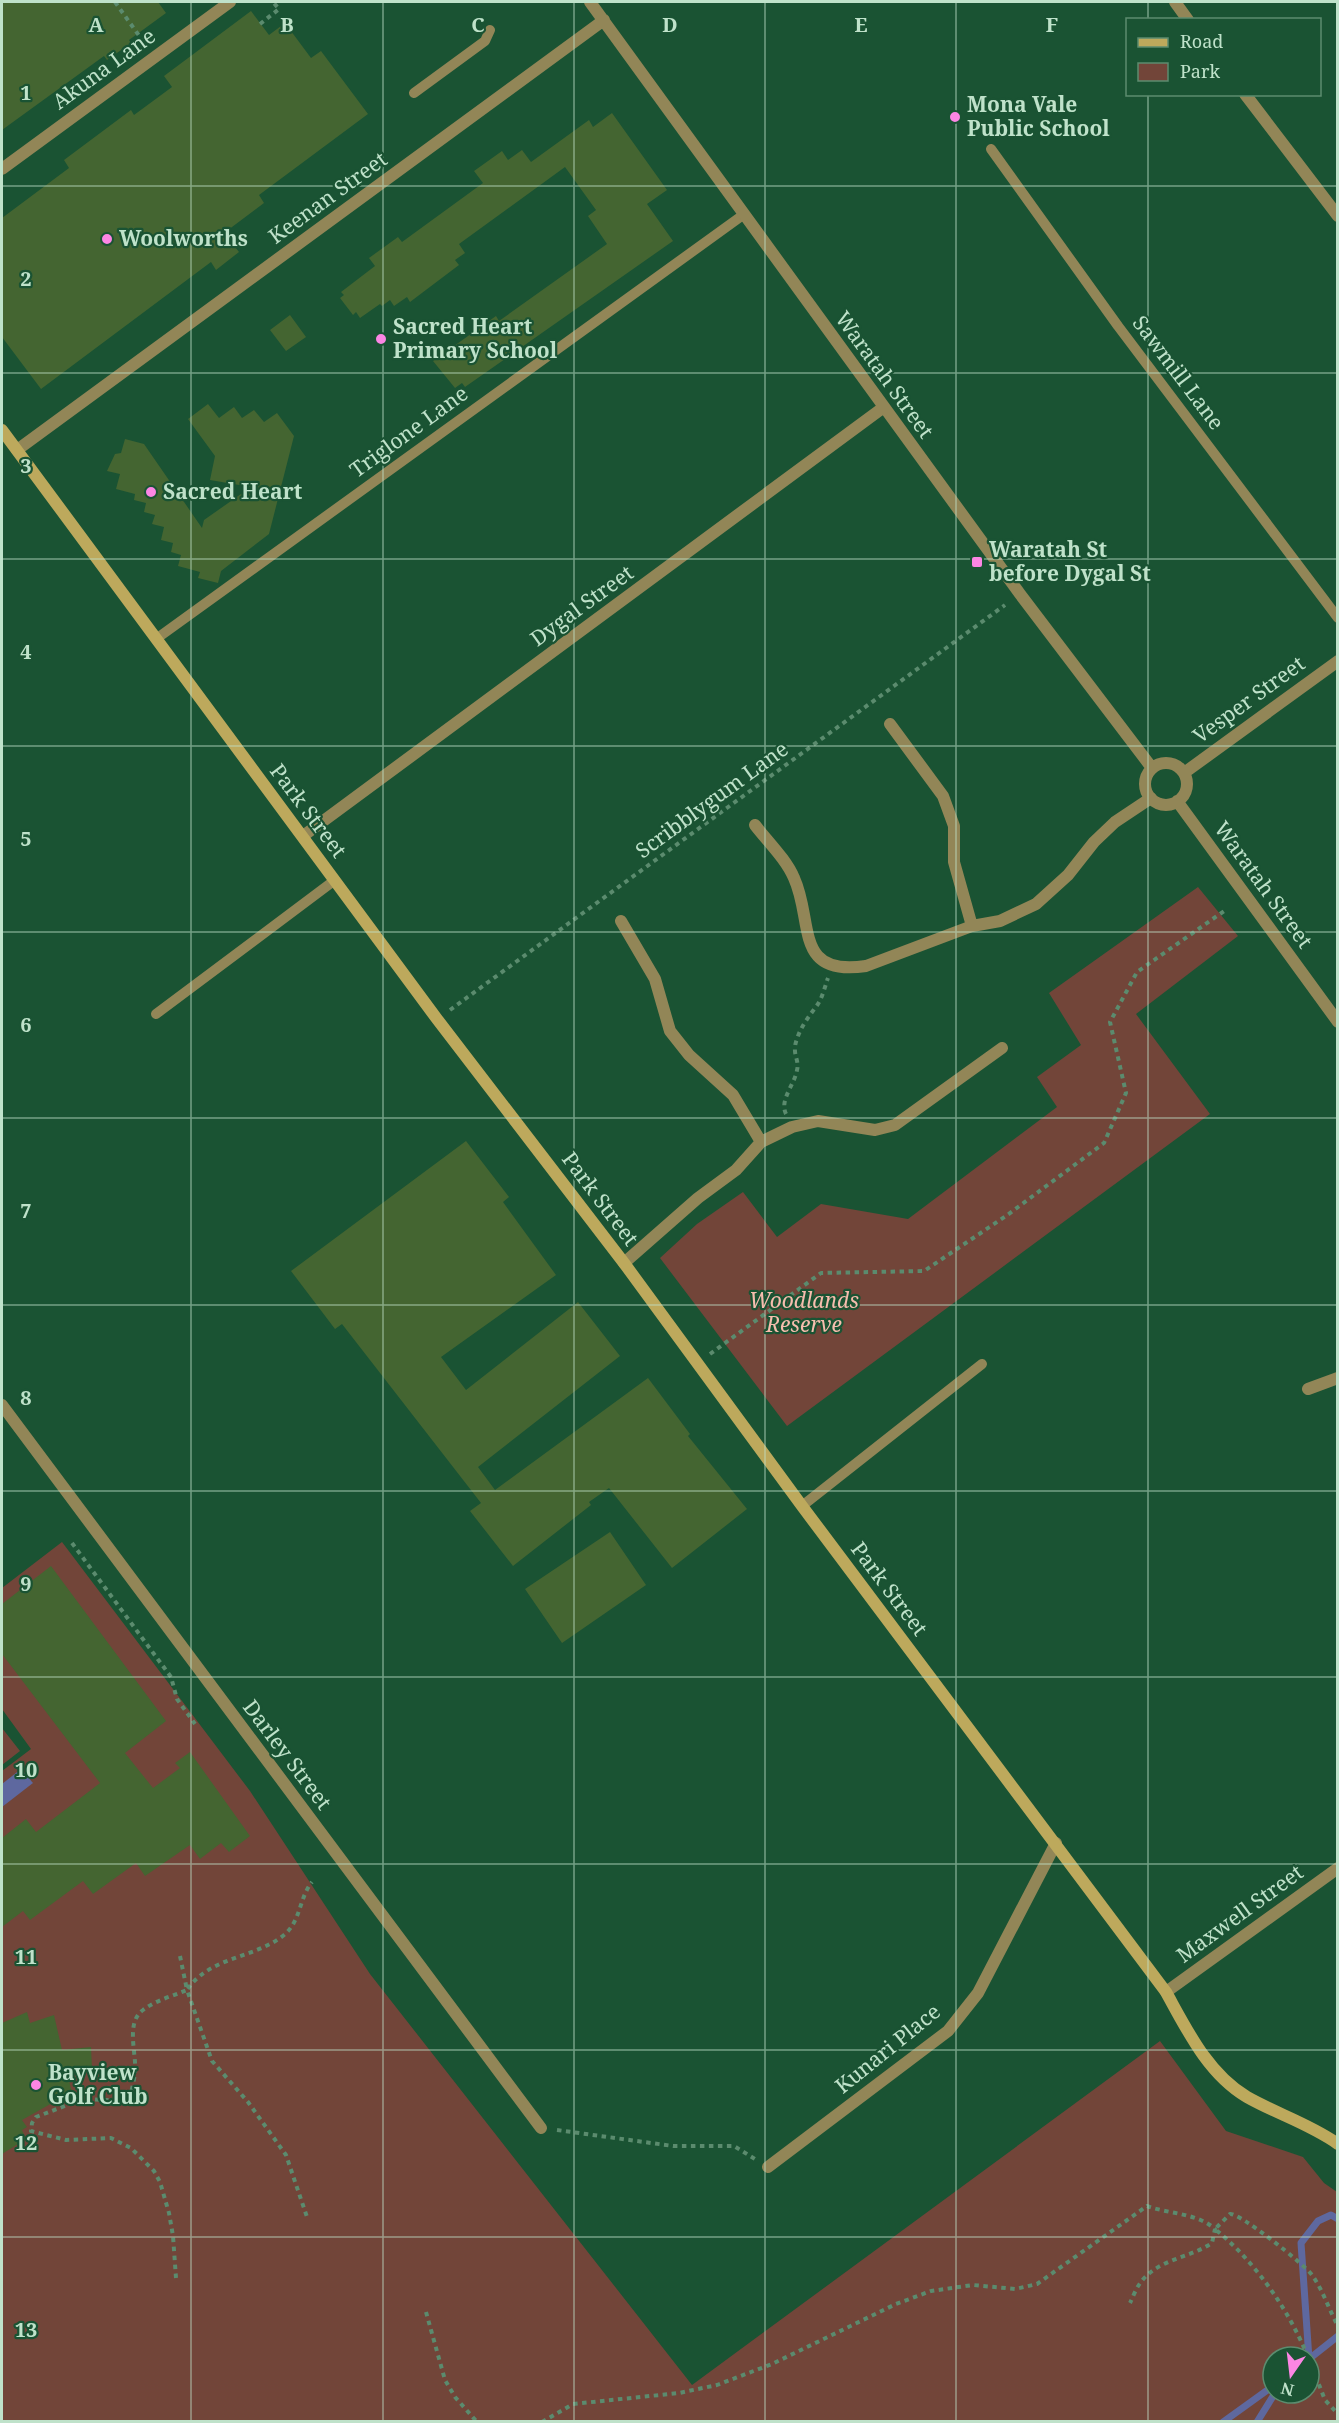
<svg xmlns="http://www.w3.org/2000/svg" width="1339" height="2423" font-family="'Noto Serif',serif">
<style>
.green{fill:#724539;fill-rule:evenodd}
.water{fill:#5e689f}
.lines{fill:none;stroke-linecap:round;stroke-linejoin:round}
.stream{stroke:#5e689f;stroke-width:7}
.building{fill:#446531}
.path{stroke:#5b8b6e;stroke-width:4;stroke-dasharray:4.5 4.5;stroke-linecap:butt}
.lane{stroke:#928657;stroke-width:10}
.street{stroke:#928657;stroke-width:12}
.secondary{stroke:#bda95c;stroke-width:12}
.grid{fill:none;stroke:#bfe2ca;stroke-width:1.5;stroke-opacity:0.55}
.poi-dot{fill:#fc86e4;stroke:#1a5333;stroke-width:2}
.labels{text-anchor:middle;stroke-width:4.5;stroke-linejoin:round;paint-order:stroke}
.street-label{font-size:21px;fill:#bfe2ca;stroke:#1a5333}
.poi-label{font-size:21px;font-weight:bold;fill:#bfe2ca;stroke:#1a5333;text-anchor:start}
.park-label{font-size:21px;font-style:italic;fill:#f7bdae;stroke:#1a5333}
.grid-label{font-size:20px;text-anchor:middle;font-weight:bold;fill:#bfe2ca;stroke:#1a5333;stroke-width:4.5;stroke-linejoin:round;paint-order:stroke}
</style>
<rect width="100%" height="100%" fill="#1a5333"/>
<path class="green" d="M1198 887 1238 936 1136 1014 1210 1114 787 1426 660 1258 697 1224 743 1192 777 1237 821 1204 908 1219 1057 1107 1037 1077 1081 1045 1049 993Z
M62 1542 250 1791 370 1974 692 2385 1160 2041 1226 2131 1303 2157 1324 2183 1337 2192V2421H2V1771L31 1749 2 1709V1588ZM1273 2357H1309V2393H1273Z
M2 1728 20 1751 2 1765Z"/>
<path class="water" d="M21 1769 33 1783 2 1807V1784Z"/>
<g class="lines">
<path class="stream" d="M1309 2359 1301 2243 1318 2221 1331 2215 1338 2219
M1309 2359 1338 2336
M1223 2422 1273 2386
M1257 2422 1275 2393"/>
</g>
<path class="building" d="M2 2H158L166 13 129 40 131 43 107 60 104 56 2 130Z
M251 11 269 35 285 23 311 58 321 51 368 114 259 195 264 203 224 233 239 252 216 270 211 262 41 389 2 337V218L69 168 64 160 131 110 134 115 172 87 164 76Z
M612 113 667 190 647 204 673 241 465 387 462 383 455 388 433 361 496 316 499 321 607 244 588 216 596 210 565 167 459 244 465 253 455 260 459 265 410 302 407 297 394 306 390 300 382 306 380 304 360 318 356 312 353 315 340 298 344 295 341 292 375 266 369 258 398 237 402 242 483 183 474 171 502 151 508 160 522 150 531 162 589 120 593 127Z
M290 315 306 337 286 351 270 330Z
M208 404 219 418 234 407 242 418 254 410 264 422 277 413 294 436 269 534 221 571 218 583 198 578 200 572 178 566 181 555 171 552 173 543 161 540 164 527 152 524 155 515 144 512 146 503 134 500 135 494 116 489 120 474 107 471 115 454 121 453 125 439 144 444 202 528 204 520 251 487 210 480 215 456 188 419Z
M466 1141 509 1197 503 1202 556 1275 441 1357 466 1390 578 1302 620 1356 478 1467 495 1490 648 1378 690 1434 688 1436 747 1509 672 1568 609 1488 589 1502 591 1505 513 1566 470 1511 481 1503 342 1324 335 1329 291 1271Z
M610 1532 646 1585 562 1643 525 1589Z
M51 1566 166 1721 125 1753 153 1788 180 1768 175 1763 190 1752 250 1836 229 1852 221 1843 200 1859 190 1845 145 1876 136 1863 93 1894 83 1881 30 1920 23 1911 2 1927V1838L26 1819 36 1832 100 1783 2 1654V1604Z
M27 2012 30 2023 54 2015 62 2050 91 2047 92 2069 67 2072 73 2097 54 2102 22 2120 27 2127 22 2130 26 2139 2 2154V2023Z"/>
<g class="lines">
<path class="path" d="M115 2 145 44
M260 24 279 9 273 2
M450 1010 1005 605
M786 1114C779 1100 795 1084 797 1070 800 1060 791 1054 797 1039 801 1026 810 1015 818 1004 823 996 825 986 828 978
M710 1354 821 1273 924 1271 1006 1216 1104 1143 1126 1093 1110 1022 1137 972 1227 909
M72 1543 171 1677 177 1699 195 1724
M180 1956 187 1990C210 1956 254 1959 284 1935 301 1921 299 1898 312 1882
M557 2130 673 2146H734L755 2159
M176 2278 173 2236 169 2213 160 2182 154 2171 131 2148 111 2138 66 2140 31 2131 32 2123 36 2117 83 2099 129 2101C131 2092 134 2082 135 2073 137 2054 125 2023 143 2010 156 2000 173 1996 187 1990L212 2061 248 2102 286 2155 307 2217
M426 2312 445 2380 455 2397 477 2422
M1308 2357C1288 2308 1255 2262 1215 2229L1230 2214C1240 2213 1304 2264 1312 2275 1323 2290 1329 2310 1338 2326
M1309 2359 1325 2400 1338 2414
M542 2422 573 2404 679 2393 717 2385 772 2364 896 2304 931 2291 973 2285 1015 2289 1037 2284 1147 2206C1169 2214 1197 2213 1215 2229L1212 2243C1190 2258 1158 2259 1141 2282 1136 2288 1133 2297 1130 2303"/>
<path class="lane" d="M414 93 485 41 490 30
M991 149 1118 326 1338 618
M156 639 743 215
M156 1014 335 880
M802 1506 982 1364"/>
<path class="street" d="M590 2 1020 594 1152 768
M1175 2 1188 20
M1245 94 1338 216
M2 169 230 2
M17 450 604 20
M890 724 943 796 954 826V862L972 926
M1145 784a21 21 0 1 1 42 0a21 21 0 1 1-42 0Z
M1184 773 1338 661
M1177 801 1338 1022
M755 825C768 842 786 859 794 878 814 921 793 977 866 966L972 926 1000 921 1036 904 1068 875 1094 842 1115 822 1151 798
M303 836 884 407
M621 921 655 979 670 1031 689 1055 733 1095 761 1142
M624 1263 698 1198 736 1170 761 1142 792 1127 818 1121 875 1130 895 1125 1002 1048
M1308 1389 1338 1378
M2 1405 541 2128
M1166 1992 1338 1868
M768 2167 948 2031 978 1993 1056 1843"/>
<path class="secondary" d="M2 430 437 1019 624 1263 802 1506 1166 1992C1187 2030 1208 2074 1247 2097 1277 2114 1310 2124 1338 2144"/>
</g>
<path class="grid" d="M191 2V2422M383 2V2422M574 2V2422M765 2V2422M956 2V2422M1148 2V20M1148 94V2422M2 186H1338M2 373H1338M2 559H1338M2 746H1338M2 932H1338M2 1118H1338M2 1305H1338M2 1491H1338M2 1677H1338M2 1864H1338M2 2050H1338M2 2237H1338"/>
<g class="poi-dot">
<circle cx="955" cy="117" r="6"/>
<circle cx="107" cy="239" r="6"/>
<circle cx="381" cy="339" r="6"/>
<circle cx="151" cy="492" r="6"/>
<rect x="971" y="556" width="12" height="12" rx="3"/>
<circle cx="36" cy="2085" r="6"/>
</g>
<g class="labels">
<g class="street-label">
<text transform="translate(104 69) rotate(-36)" y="7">Akuna Lane</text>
<text transform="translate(328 198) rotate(-36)" y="7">Keenan Street</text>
<text transform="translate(1178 373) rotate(53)" y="7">Sawmill Lane</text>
<text transform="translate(884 375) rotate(54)" y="7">Waratah Street</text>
<text transform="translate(409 432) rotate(-36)" y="7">Triglone Lane</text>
<text transform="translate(582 606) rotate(-36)" y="7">Dygal Street</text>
<text transform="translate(1249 700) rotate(-36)" y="7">Vesper Street</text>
<text transform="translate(712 800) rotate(-36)" y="7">Scribblygum Lane</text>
<text transform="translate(308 811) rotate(53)" y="7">Park Street</text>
<text transform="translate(1263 885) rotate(54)" y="7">Waratah Street</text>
<text transform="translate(600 1199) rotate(53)" y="7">Park Street</text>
<text transform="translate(889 1589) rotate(53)" y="7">Park Street</text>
<text transform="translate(287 1755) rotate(53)" y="7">Darley Street</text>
<text transform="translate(1240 1914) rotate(-36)" y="7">Maxwell Street</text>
<text transform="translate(888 2049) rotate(-39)" y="7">Kunari Place</text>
</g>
<g class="poi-label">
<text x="967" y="112">Mona Vale<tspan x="967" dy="24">Public School</tspan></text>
<text x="119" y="246">Woolworths</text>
<text x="393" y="334">Sacred Heart<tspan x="393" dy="24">Primary School</tspan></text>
<text x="163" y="499">Sacred Heart</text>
<text x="989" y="557">Waratah St<tspan x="989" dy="24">before Dygal St</tspan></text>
<text x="48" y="2080">Bayview<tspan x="48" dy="24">Golf Club</tspan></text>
</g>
<g class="park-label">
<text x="804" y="1308">Woodlands<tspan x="804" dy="24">Reserve</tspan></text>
</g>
</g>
<g class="grid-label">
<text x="96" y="32">A</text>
<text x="287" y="32">B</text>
<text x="478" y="32">C</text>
<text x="670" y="32">D</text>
<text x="861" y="32">E</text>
<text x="1052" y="32">F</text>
<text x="26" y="100">1</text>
<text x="26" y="286">2</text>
<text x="26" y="473">3</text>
<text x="26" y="659">4</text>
<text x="26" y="846">5</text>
<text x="26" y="1032">6</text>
<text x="26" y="1218">7</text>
<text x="26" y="1405">8</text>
<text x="26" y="1591">9</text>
<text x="26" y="1777">10</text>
<text x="26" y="1964">11</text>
<text x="26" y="2150">12</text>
<text x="26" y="2337">13</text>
</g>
<rect width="1339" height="2423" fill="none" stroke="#bfe2ca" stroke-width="6"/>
<rect x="1126" y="18" width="195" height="78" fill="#1a5333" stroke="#5c8c6f" stroke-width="1.5"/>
<rect x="1138" y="38" width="30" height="9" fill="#bda95c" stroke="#5c8c6f" stroke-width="1.5"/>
<text x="1180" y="48" font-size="18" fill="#bfe2ca">Road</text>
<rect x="1138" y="63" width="30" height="18" fill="#724539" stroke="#5c8c6f" stroke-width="1.5"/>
<text x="1180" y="78" font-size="18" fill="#bfe2ca">Park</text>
<g transform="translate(1291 2375) rotate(194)"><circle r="28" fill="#1a5333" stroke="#5c8c6f" stroke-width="1.5"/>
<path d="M0-4.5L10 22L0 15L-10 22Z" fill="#fc86e4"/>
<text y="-9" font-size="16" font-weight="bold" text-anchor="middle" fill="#bfe2ca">N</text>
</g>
</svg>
